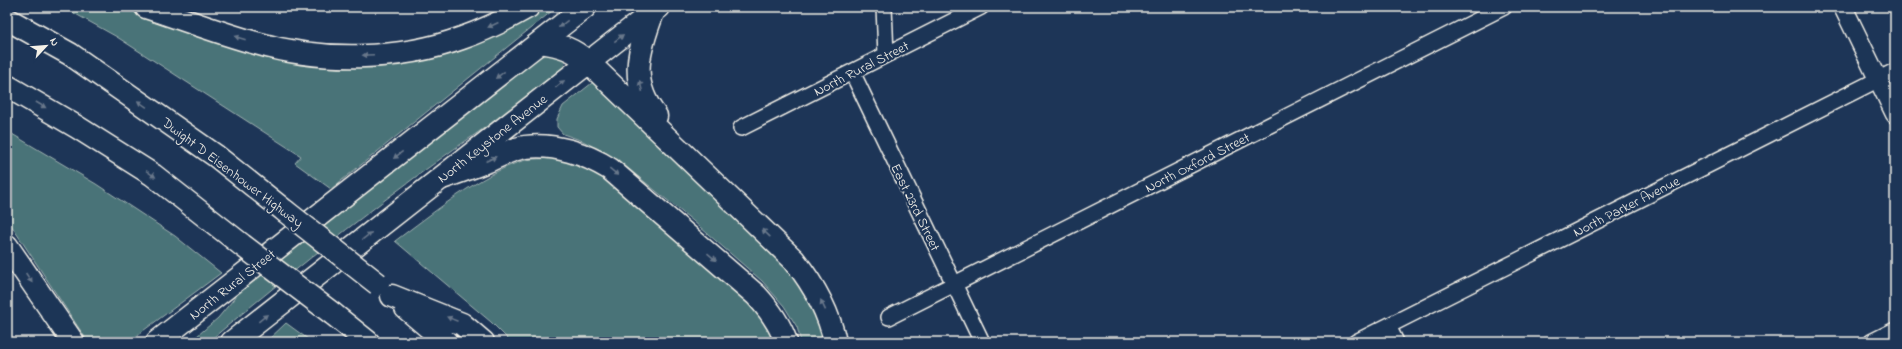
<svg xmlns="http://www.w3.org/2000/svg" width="1902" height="349" font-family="'Indie Flower',sans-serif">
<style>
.grass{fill:#4a7378;stroke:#9fb2b0}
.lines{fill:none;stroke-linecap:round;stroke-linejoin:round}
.minor-casing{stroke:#f4f1e8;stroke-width:18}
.tertiary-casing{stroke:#f4f1e8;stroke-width:21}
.primary-casing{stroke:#f4f1e8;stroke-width:25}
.motorway-casing{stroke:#f4f1e8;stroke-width:25}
.minor{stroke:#1d3557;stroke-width:15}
.tertiary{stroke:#1d3557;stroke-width:18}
.primary{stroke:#1d3557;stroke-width:22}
.motorway{stroke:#1d3557;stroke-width:22}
.motorway-bridge-casing{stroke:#f4f1e8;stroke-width:25;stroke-linecap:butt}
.motorway-bridge{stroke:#1d3557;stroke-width:22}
.oneway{fill:#68778a}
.labels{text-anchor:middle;stroke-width:4;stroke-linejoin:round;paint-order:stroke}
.street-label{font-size:14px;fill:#f4f1e8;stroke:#1d3557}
</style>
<rect width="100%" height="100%" fill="#1d3557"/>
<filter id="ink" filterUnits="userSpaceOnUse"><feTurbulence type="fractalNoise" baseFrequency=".025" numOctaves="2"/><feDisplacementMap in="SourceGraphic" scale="8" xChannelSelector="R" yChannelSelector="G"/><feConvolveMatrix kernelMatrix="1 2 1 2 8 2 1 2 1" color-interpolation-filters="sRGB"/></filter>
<g filter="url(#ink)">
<path class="grass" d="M63 7H124L277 58 373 65 420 61 455 53 501 34 544 7H557L331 189 295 163 301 156 117 37Z
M557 54 565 61 564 67C538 85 516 107 490 124 392 191 299 266 208 342H190L218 318 242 289 540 56Z
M596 81 601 82 802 284 829 342H801L797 327 784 306 762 281 693 221 619 161 583 141 563 134 557 127V119L563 106 592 83Z
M7 131 96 184 175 236 221 273 128 342H88L7 219Z
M556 158 587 166 607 179 765 317 779 342H511L491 322 395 241C430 215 481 174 522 161 532 158 545 159 556 158Z
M286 323 312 342H266Z"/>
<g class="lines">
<defs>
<path id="minor" d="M884 7 886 55
M852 72 982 342
M741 128 981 7
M889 317 1504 7
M1388 326 1396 342
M1356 342 1895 71
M1871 342 1895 330"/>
<path id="tertiary" d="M1843 7 1895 114"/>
<path id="primary" d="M157 342 585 7
M232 342 659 7"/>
<path id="motorway" d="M146 7C183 19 219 33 256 43 320 62 399 61 462 38 485 30 507 19 528 7
M653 12C639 49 628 82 656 116
M7 19 70 54 216 156 285 211
M541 42C561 45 573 49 588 62L794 260C813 284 829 312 835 342
M7 86 77 127 153 175 242 245
M442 178C456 173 471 168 485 162 498 157 511 149 525 147 555 143 586 154 610 169L756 295C769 309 780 324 786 342
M7 246 73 342
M392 296 462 324 483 342
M406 308 446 342
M333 314 368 342"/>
</defs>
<use href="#minor" class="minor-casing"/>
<use href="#tertiary" class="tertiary-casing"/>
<use href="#primary" class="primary-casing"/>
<use href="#motorway" class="motorway-casing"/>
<use href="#minor" class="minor"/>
<use href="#tertiary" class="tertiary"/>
<use href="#primary" class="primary"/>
<use href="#motorway" class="motorway"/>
<defs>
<path id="motorway-bridge" d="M285 211 378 284
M242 245 333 314"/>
</defs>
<use href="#motorway-bridge" class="motorway-bridge-casing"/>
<use href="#motorway-bridge" class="motorway-bridge"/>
</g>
<defs><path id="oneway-solid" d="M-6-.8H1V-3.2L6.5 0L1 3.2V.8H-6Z"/></defs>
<g class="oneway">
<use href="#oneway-solid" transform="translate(563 24) rotate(142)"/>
<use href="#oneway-solid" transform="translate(493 25) rotate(155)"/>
<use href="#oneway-solid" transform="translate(240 38) rotate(-162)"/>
<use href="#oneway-solid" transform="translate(619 38) rotate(-38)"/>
<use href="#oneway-solid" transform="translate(368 55) rotate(178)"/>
<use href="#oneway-solid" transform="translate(500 75) rotate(142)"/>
<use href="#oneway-solid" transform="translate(560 84) rotate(-39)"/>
<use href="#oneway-solid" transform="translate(641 86) rotate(-104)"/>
<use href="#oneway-solid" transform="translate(142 104) rotate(-145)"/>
<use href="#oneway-solid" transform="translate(41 105) rotate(30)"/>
<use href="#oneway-solid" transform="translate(398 155) rotate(142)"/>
<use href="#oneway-solid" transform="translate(491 159) rotate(-25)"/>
<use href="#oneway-solid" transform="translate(614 172) rotate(39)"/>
<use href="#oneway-solid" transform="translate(151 174) rotate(34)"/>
<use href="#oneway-solid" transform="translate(766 233) rotate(-136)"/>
<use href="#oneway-solid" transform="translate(367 236) rotate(-38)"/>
<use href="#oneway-solid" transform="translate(712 257) rotate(41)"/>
<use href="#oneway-solid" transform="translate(29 278) rotate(56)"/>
<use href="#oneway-solid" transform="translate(823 305) rotate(-115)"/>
<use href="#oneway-solid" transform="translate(263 318) rotate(-39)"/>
<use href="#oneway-solid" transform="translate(452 319) rotate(-158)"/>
</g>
</g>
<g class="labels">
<g class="street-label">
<text transform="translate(861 68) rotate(-27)" y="5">North Rural Street</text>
<text transform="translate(492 138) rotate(-38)" y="5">North Keystone Avenue</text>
<text transform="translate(1197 162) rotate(-27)" y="5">North Oxford Street</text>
<text transform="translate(233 172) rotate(37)" y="5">Dwight D Eisenhower Highway</text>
<text transform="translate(1626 206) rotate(-27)" y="5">North Parker Avenue</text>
<text transform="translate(916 207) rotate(64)" y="5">East 23rd Street</text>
<text transform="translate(232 284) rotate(-38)" y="5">North Rural Street</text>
</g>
</g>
<rect width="1902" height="349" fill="none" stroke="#1d3557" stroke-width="24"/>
<rect x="12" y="12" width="1878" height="325" fill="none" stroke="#f4f1e8" stroke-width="1.5" filter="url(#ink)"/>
<g transform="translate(46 46) rotate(64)" stroke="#1d3557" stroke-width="3" paint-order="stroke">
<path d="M0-3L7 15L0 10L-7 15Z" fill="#f4f1e8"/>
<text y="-6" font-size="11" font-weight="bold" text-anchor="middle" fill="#f4f1e8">N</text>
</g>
</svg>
